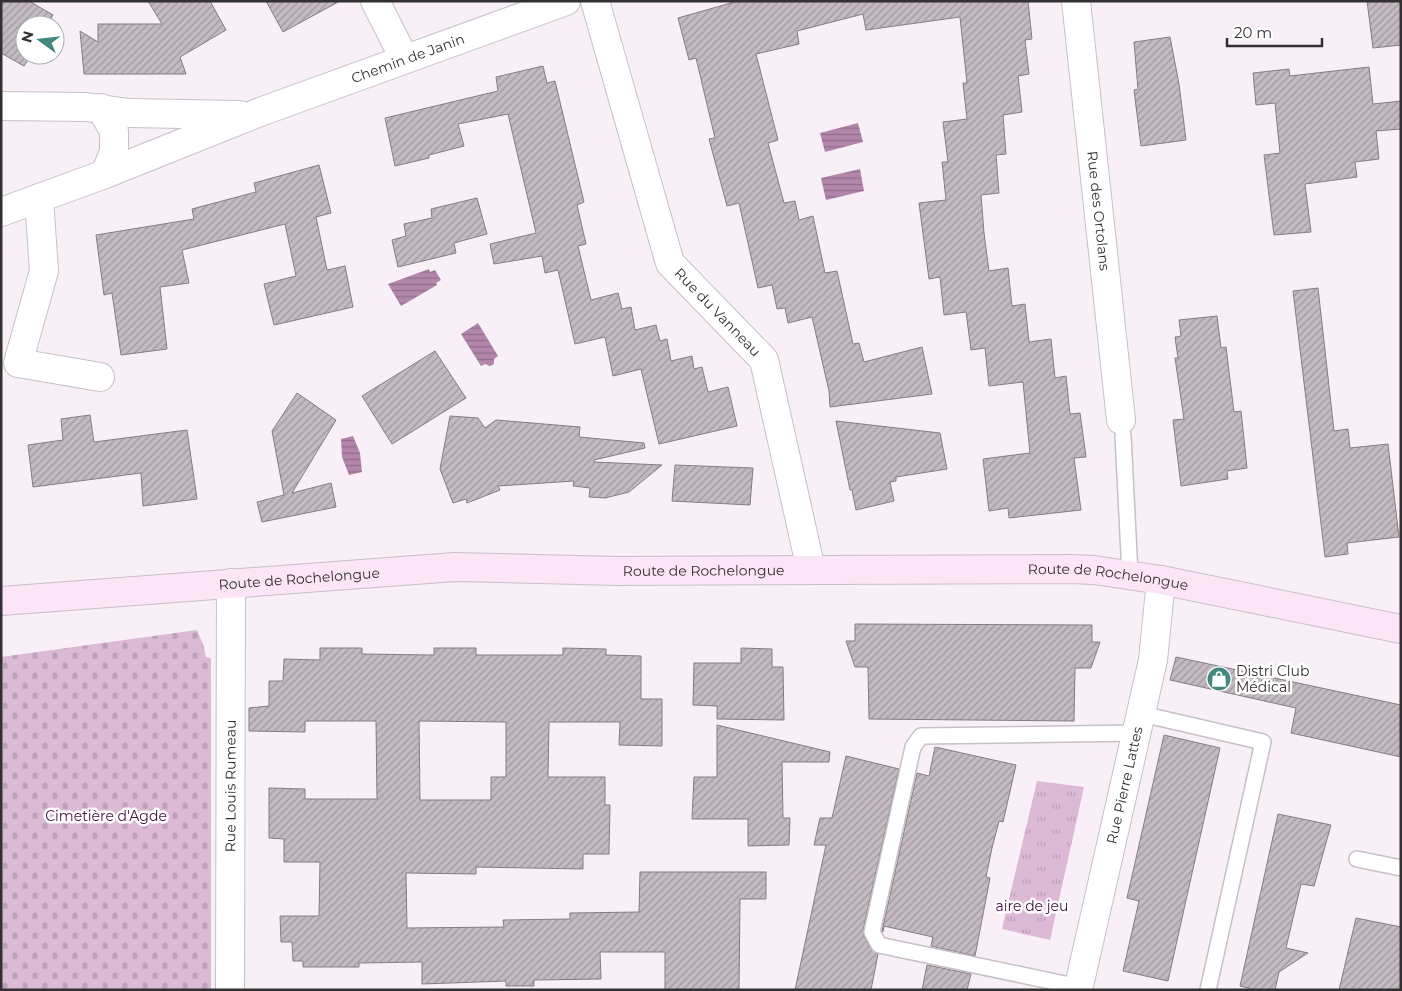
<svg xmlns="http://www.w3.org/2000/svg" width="1402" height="991" font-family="Montserrat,sans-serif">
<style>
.grass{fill:url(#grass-tufts)}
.cemetery{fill:url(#cemetery-stones)}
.water{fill:url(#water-rules)}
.building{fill:url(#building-hatch);stroke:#857d83;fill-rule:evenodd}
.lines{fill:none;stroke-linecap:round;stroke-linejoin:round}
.service-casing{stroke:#c8c0c7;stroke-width:18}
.minor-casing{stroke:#c8c0c7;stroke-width:30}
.secondary-casing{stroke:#c8c0c7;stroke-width:30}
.service{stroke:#fff;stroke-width:15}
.minor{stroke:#fff;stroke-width:28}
.secondary{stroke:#fbe5f7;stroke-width:28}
.labels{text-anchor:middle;stroke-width:5;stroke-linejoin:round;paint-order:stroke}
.street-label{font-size:14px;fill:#333032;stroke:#fff}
.poi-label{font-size:14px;fill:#333032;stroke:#fff;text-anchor:start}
.park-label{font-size:14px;fill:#450e3f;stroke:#fff}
</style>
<defs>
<pattern id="grass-tufts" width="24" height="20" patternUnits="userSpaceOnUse" patternTransform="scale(1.25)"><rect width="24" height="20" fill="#dcb9d5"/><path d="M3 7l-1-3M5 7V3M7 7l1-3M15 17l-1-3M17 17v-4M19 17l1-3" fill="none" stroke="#bd9fb7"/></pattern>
<pattern id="cemetery-stones" width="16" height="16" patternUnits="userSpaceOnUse" patternTransform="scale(1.25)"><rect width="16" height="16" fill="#dcb9d5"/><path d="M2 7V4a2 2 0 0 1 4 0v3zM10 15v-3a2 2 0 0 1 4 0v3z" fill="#bd9fb7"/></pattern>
<pattern id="water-rules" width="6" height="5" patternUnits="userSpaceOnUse" patternTransform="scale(1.25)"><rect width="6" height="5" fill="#b286aa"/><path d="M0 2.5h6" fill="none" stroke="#916e8b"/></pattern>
<pattern id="building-hatch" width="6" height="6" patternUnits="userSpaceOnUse" patternTransform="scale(1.25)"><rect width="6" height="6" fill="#c4bbc2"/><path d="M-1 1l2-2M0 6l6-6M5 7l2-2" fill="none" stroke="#a0989e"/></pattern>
</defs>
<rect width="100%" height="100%" fill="#f9f0f7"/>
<path class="grass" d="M1037 781 1084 787 1050 940 1002 929Z"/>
<path class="cemetery" d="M197 630 203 644 206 657 211 658V990H1V657Z"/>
<path class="water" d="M858 123 863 142 825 152 820 133Z
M860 169 864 191 826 200 821 178Z
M429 269 430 272 435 270 441 280 436 283 437 285 401 306 388 284Z
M478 323 498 356 494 359V364L490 366 485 364 481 366 461 334Z
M353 436 360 453 362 472 349 475 342 457 341 439Z"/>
<path class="building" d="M1 1H29L53 15 47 25H25V55H31L24 66 1 53Z
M148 1H210L226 30 180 57 186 74H84L80 31 98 42V24H162Z
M266 1H340L283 32Z
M738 1H1028L1032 39 1025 40 1029 74 1018 76 1022 112 1003 115 1006 154 996 155 999 193 981 195 984 233 989 271 1008 268 1012 306 1025 304 1029 342 1051 339 1055 378 1066 376 1070 414 1080 413 1086 457 1074 458 1081 510 1009 518 1008 508 989 511 983 459 1030 453 1023 382 989 386 985 348 971 350 966 312 944 315 940 277 929 279 919 203 946 200 942 162H948L943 122 967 119 963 83H967L960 17 866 30 863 14 797 31 799 44 756 54 778 140 768 143 784 203 795 201 799 220 813 216 825 273 837 271 853 344 859 343 864 362 922 347 932 394 830 407 829 391 812 317 788 323 785 308 777 309 772 285 758 288 739 203 727 206 709 139 715 138 696 58 689 60 678 18Z
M1367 1H1401V45L1373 48Z
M1170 37 1179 84 1186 140 1141 146 1134 90 1138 89 1134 42Z
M543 66 547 83 555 81 584 202 577 205 586 244 578 246 591 300 618 293 622 309 631 307 635 330 656 325 660 341 667 339 671 361 692 356 694 369 702 367 708 392 728 387 737 426 659 444 641 369 613 376 605 337 575 344 558 270 545 273 542 256 494 264 490 244 536 233 508 114 458 124 464 146 429 155V158L395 166 385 118 498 91 496 77Z
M1369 67 1373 104 1401 101V129L1376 131 1379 159 1355 162 1357 177 1305 184 1311 232 1274 235 1264 155 1280 153 1275 103 1256 105 1253 73 1289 69 1290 76Z
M319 165 331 213 316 217 327 270 345 266 353 307 274 325 264 284 296 276 285 224 182 250 189 283 160 287 167 349 121 355 112 293 104 295 96 235 194 219 192 209 256 192 254 183Z
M477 198 487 234 454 243 456 253 398 267 392 240 406 236 404 224 432 218 431 209Z
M1318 288 1334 431 1348 429 1350 448 1388 444 1399 537 1347 543 1348 554 1325 557 1293 291Z
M1217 316 1221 348 1226 347 1234 412 1241 411 1247 468 1227 471 1228 479 1181 486 1173 420 1184 419 1175 358H1178L1175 337 1181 336 1179 320Z
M435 351 466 398 392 444 362 396Z
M297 393 336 420 292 493 331 483 336 507 262 522 257 502 284 495 272 431Z
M90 415 94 442 187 430 197 499 143 506 141 473 33 487 28 445 63 440 61 419Z
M450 416 478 418 485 428 496 420 580 427 579 437 644 443 645 448 594 460V462L662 465 629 492 605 498 589 497 590 488 573 486 574 481 498 486 500 490 467 503 466 499 453 503 440 469Z
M836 421 940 433 947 469 896 477V481L890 482 894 501 856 510 852 490H850Z
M675 465 753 468 750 505 672 501Z
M855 624 1092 625V642H1100L1091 668H1075L1074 721 869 719 868 667H855L846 641H855Z
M320 648H362V654L434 655V648H476V655H563V648L606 649V655L641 656V699H662V746L619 745 620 722H549L548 777H605V805H610L609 854H583V869L476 867V874L406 873 407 928 504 927 503 920 570 919V913L639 912 640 872H766V899H740L739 990H665V952H600L601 979 534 980V986H506V981L422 984V962L359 963V967H303V961H293L292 942H281L280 916H319L320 862H284V839L269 838V788L305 789V799H377L376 721H305V732L249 731V708L269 706V681H283L284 659 320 660ZM419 721 506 722V777H491V800H420Z
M741 648 772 649V667H783L784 720 717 719V706L693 705 694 663H741Z
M1176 657 1401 705V757L1291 733 1296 708 1170 680Z
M717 725 830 752 829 762H782L783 818H790L789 845 748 846V819H692L694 777H717Z
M1164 735 1220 748 1168 981 1123 971 1139 901 1127 898Z
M935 747 1016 765 1003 822 999 821 992 848 986 877 990 878 975 956 931 946 933 937 884 926 883 932 882 931 917 773 929 776Z
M846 756 899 769 863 930 864 936 871 949 878 954 871 990H795L826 845H814L820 818H832Z
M1278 814 1331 825 1314 886 1301 884 1286 948 1308 953 1279 972 1275 990H1256L1240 986Z
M1356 918 1401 927V990H1339Z
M927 965 971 974 967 990H922Z"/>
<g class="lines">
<defs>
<path id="service" d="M1123 435 1130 575
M1142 714 1263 742 1208 990
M1357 859 1401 868
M1079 987 879 945 872 932 913 747 921 736 1137 733"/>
<g id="minor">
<path d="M375 1 404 58"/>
<path id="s1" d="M595 1 670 263 764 360 808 556 809 570"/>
<path id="s2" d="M1076 1 1121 420"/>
<path d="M1 106 86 107 129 113 239 115"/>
<path d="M101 108 114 131V152L105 174"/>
<path d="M39 198 44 271 18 363 100 377"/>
<path id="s3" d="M1 212 105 174 260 112 566 1"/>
<path id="s4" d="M230 990 231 583"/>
<path id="s5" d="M1078 990 1153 660 1161 580"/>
</g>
<g id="secondary">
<path id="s6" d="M1 601 455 567 618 571 1071 569 1094 570 1161 580 1401 629"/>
</g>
</defs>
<use href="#service" class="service-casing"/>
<use href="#minor" class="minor-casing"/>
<use href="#secondary" class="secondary-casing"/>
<use href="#service" class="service"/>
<use href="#minor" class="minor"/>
<use href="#secondary" class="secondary"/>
</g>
<defs>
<symbol id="shop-disc" viewBox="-11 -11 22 22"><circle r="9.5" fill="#43887e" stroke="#fff"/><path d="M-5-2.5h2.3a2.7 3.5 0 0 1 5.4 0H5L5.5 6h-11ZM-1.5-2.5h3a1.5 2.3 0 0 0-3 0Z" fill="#fff"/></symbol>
</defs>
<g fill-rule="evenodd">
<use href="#shop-disc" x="1205" y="665" width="28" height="28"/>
</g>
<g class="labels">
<g class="street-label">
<text dy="5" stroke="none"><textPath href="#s3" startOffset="435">Chemin de Janin</textPath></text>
<text dy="5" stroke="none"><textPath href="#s2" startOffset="211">Rue des Ortolans</textPath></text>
<text dy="5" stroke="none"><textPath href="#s1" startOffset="341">Rue du Vanneau</textPath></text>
<text dy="5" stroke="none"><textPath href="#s6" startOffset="704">Route de Rochelongue</textPath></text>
<text dy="5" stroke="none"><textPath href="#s6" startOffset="299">Route de Rochelongue</textPath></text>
<text dy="5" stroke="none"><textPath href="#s6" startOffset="1109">Route de Rochelongue</textPath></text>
<text dy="5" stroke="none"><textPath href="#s4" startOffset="204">Rue Louis Rumeau</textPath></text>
<text dy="5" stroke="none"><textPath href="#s5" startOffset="210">Rue Pierre Lattes</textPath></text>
</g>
<g class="poi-label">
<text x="1236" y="676">Distri Club<tspan x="1236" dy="16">Médical</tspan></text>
</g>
<g class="park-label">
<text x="106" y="821">Cimetière d'Agde</text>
<text x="1032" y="911">aire de jeu</text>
</g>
</g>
<rect width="1402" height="991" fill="none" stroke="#333032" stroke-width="5"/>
<g transform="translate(40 40) rotate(285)"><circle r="24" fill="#ffffff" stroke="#adacad"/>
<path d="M0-4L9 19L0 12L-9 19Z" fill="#43887e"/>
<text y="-8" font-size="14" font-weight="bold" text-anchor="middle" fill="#333032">N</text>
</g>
<path d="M1227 38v8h95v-8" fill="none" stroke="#333032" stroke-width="2.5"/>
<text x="1234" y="38" font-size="15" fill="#333032" stroke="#ffffff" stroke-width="4" paint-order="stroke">20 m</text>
</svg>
